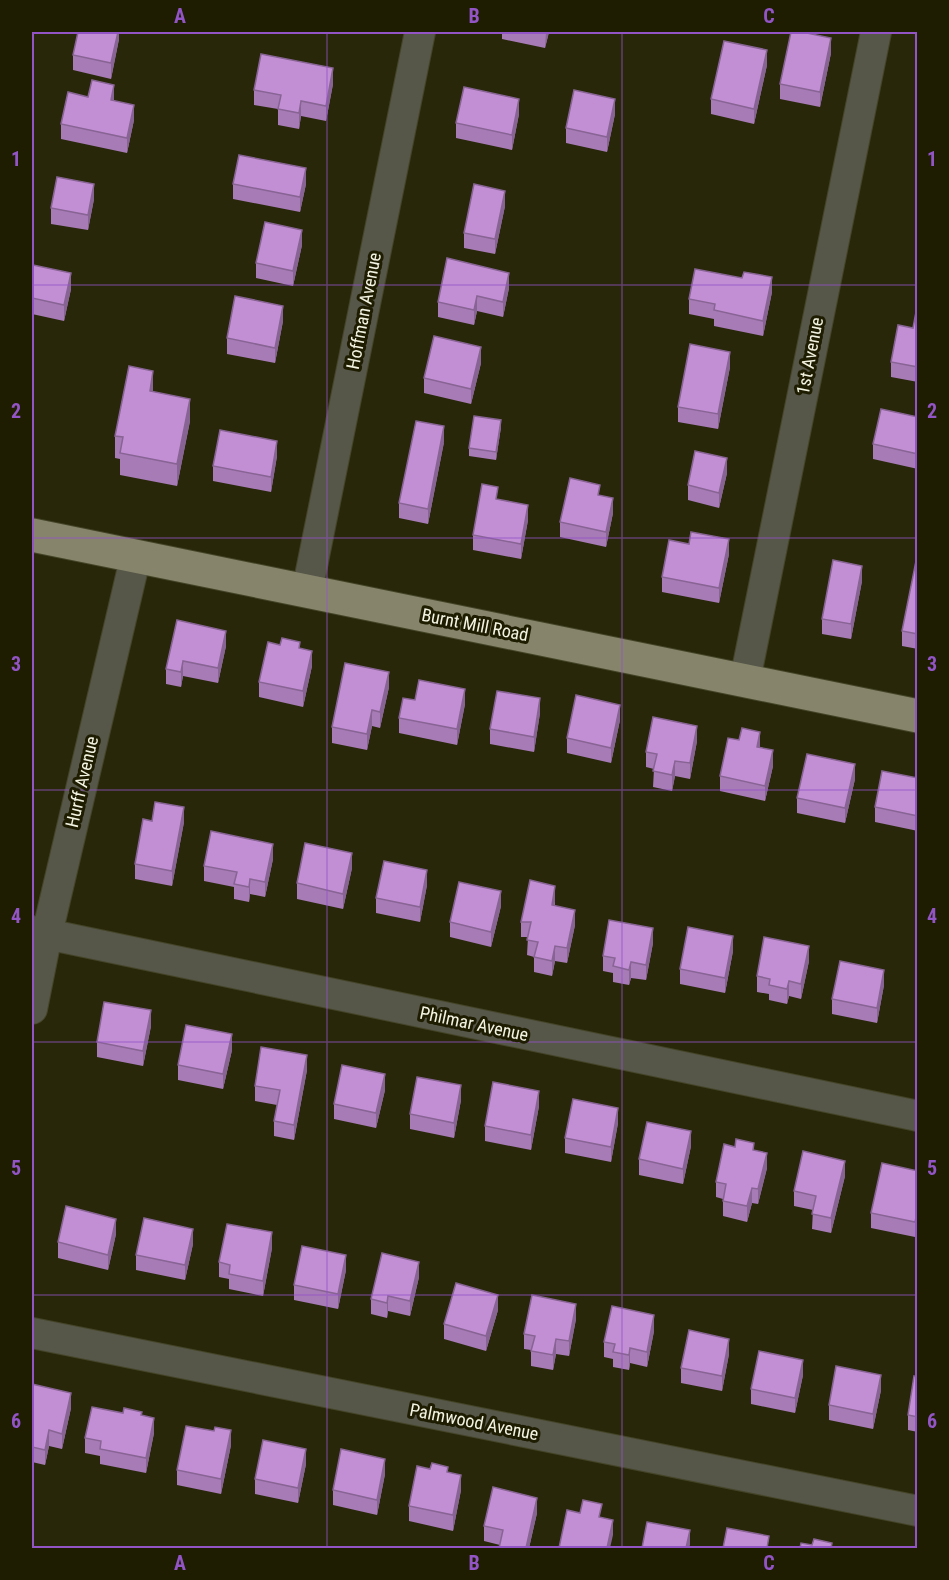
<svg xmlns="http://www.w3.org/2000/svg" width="949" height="1580" font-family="'Roboto Condensed',sans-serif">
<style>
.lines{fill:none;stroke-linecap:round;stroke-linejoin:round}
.minor-casing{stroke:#444428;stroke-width:32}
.major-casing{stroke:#444428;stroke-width:35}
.minor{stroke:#565649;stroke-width:30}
.major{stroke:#86856b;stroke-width:33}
.wall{fill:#a77bb6}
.shaded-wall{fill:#886494}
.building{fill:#c28fd4;stroke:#886494;stroke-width:1.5}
.grid{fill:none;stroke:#9354c6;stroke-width:1.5;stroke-opacity:0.55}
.labels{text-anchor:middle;stroke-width:6;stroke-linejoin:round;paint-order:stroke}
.street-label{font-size:18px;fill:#f3f3e2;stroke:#1e1d02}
.neatline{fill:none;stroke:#9354c6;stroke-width:2}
.grid-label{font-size:20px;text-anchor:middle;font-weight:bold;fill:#9354c6}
</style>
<rect width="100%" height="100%" fill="#28270a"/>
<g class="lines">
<defs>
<path id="minor" d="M307 591 420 32
M745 680 876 32
M32 931 918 1116
M32 1009 47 934 136 555
M32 1333 918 1511"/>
<path id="major" d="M32 535 918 716"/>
</defs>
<use href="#minor" class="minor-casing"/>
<use href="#major" class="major-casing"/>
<use href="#minor" class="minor"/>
<use href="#major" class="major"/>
</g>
<path class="wall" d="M119 32V39L111 79 73 70V55Z
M502 32H549L545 48 502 39Z
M831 53 820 107 780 99V84Z
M767 65 754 124 711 114V99Z
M333 84 326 121 301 116 299 129 278 125V109L254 105V90Z
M88 97 114 101 134 120 127 153 61 139V124Z
M519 114 512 150 456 138V123Z
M615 114 607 152 566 143V128Z
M233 184H306L300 212 233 199Z
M94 199 88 230 51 224V208Z
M505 206 495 254 464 248V233Z
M302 245 293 286 256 278V263Z
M32 270 71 289 64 321 32 314Z
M509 288 503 317 477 311 474 325 438 317V302Z
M772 292 763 336 714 326V319L689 314V299Z
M918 312V382L891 377V362L913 328Z
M283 321 275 363 227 354V338Z
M481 363 471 404 424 393V378Z
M730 367 718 429 678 422V407Z
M153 391 190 421 177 486 120 475V459L115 458V436Z
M918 417V469L873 459V444Z
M501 427 496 460 469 456V448Z
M444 442 428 524 399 518V503Z
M277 456 271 492 213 481V466Z
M727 473 719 508 688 500V485Z
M498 499 528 520 521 559 473 550V535Z
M613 513 606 547 560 537V522Z
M729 554 719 603 662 592V577Z
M918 561V649L902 646V631Z
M862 581 851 639 822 634V619Z
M177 620 226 646 218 683 183 676 181 687 166 684V669Z
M300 648 312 666 303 707 259 697V682Z
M389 687 380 728 372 726 367 750 332 743V727Z
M415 700 465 704 457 745 399 733V718Z
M540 713 534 752 490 744V729Z
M620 720 611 763 567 753V738Z
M697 741 690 779 675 776 672 791 653 787 654 769 646 767V752Z
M760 748 773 766 765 801 720 791V776Z
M918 778V831L875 822V807Z
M855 779 845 823 797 813V798Z
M152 821 184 822 172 886 135 879V864Z
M273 859 265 897 250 894 249 902 234 899V887L204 881V866Z
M352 868 343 909 297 899V883Z
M427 885 420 922 376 913V898Z
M555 901V905L575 925 567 963 555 961 552 976 534 972V957L527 955 528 937H521V922Z
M501 906 491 947 450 937V922Z
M653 943 646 980 631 978 629 985 613 982V973L603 971V956Z
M733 951 725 993 680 984V969Z
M809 961 801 999 789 996 787 1004 769 1000V994L757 992V976Z
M884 985 877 1023 832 1014V999Z
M918 1017V1035H917Z
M151 1026 143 1066 97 1057V1042Z
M232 1050 223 1089 178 1080V1065Z
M307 1070 294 1140 274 1136V1121L277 1105 255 1101V1086Z
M385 1090 376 1128 334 1119V1104Z
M461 1100 454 1138 410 1129V1114Z
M539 1106 531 1150 485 1141V1126Z
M618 1123 611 1162 565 1153V1138Z
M691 1146 683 1184 639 1175V1159Z
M754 1150 767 1168 758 1204 752 1203 747 1222 723 1216V1199L716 1197V1182Z
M918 1171V1224L915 1237 871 1228V1213Z
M845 1176 831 1233 812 1229 813 1210 794 1206V1191Z
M116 1234 108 1270 58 1258V1242Z
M193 1244 185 1280 136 1270V1255Z
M272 1248 263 1296 229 1289V1279L219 1277V1262Z
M346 1270 338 1309 294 1300V1285Z
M419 1277 410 1316 388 1311 387 1318 371 1314V1299Z
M498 1310 486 1351 444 1339V1324Z
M576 1319 569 1356 556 1354 553 1370 531 1366V1350L524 1349V1334Z
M654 1331 647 1367 630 1363 629 1370 613 1367V1359L604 1357V1342Z
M729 1354 722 1391 681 1383V1368Z
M803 1375 795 1413 751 1404V1389Z
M918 1377V1432L908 1430V1415Z
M32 1384 71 1408 62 1449 49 1446 45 1465 32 1462Z
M881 1390 873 1429 829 1420V1405Z
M123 1413 142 1415 154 1433 146 1473 100 1464V1456L85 1453V1438Z
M231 1445 221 1494 177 1485V1470Z
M306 1464 298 1503 255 1494V1479Z
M448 1472 461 1490 453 1531 409 1521V1506Z
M385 1474 377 1515 333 1505V1490Z
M537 1513 529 1548H499L500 1545 484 1541V1526Z"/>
<path class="shaded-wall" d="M118 32H119V39L111 79V63Z
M546 32H549L545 48Z
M831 38V53L820 107V92Z
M767 50V65L754 124V109Z
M333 68V84L326 121V106Z
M114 85V100L111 115V100Z
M519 99V114L512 150V135Z
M615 99V114L607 152V137Z
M301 101V116L299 129V113Z
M134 105V120L127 153V138Z
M306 168V184L300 212V197Z
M94 184V199L88 230V215Z
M505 191V206L495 254V239Z
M302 230V245L293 286V271Z
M71 273V289L64 321V305Z
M509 273V288L503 317V302Z
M772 277V292L763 336V321Z
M477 296V311L474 325V310Z
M283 306V321L275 363V348Z
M481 347V363L471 404V389Z
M730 352V367L718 429V414Z
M153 371V393L150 391Z
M190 399V421L177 486V464Z
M501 420V427L496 460V452Z
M444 426V442L428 524V509Z
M277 441V456L271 492V477Z
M727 458V473L719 508V493Z
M613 498V513L606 547V532Z
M528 505V520L521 559V544Z
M729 539V554L719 603V588Z
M862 566V581L851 639V624Z
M33 614V636L32 645V623Z
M226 631V646L218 683V668Z
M312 651V666L303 707V691Z
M183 661V676L181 687V672Z
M389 672V687L380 728V712Z
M465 689V704L457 745V729Z
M540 698V713L534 752V737Z
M620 705V720L611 763V748Z
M372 710V726L367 750V734Z
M697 726V741L690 779V763Z
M760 732V748L757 747Z
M773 750V766L765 801V786Z
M675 761V776L672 791V775Z
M855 764V779L845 823V808Z
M184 807V822L172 886V871Z
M273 844V859L265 897V882Z
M352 853V868L343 909V894Z
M427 870V885L420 922V907Z
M250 879V894L249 902V887Z
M555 886V901L552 920V905Z
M501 891V906L491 947V932Z
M575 910V925L567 963V948Z
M653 928V943L646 980V965Z
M733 936V951L725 993V978Z
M555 946V961L552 976V961Z
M809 946V961L801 999V984Z
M631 962V978L629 985V970Z
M884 970V985L877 1023V1008Z
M789 981V996L787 1004V989Z
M151 1010V1026L143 1066V1051Z
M232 1034V1050L223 1089V1074Z
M307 1055V1070L294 1140V1125Z
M385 1074V1090L376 1128V1113Z
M461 1085V1100L454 1138V1123Z
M539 1091V1106L531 1150V1135Z
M618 1108V1123L611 1162V1147Z
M691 1131V1146L683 1184V1169Z
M767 1153V1168L758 1204V1189Z
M845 1161V1176L831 1233V1218Z
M752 1188V1203L747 1222V1206Z
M918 1209V1224L915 1237V1222Z
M116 1219V1234L108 1270V1255Z
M193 1229V1244L185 1280V1265Z
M272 1232V1248L263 1296V1281Z
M346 1255V1270L338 1309V1294Z
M419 1262V1277L410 1316V1301Z
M498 1295V1310L486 1351V1336Z
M388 1296V1311L387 1318V1303Z
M576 1304V1319L569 1356V1341Z
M654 1315V1331L647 1367V1352Z
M556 1339V1354L553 1370V1355Z
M729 1339V1354L722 1391V1376Z
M630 1348V1363L629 1370V1355Z
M803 1360V1375L795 1413V1398Z
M881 1375V1390L873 1429V1414Z
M71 1393V1408L62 1449V1434Z
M154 1418V1433L146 1473V1458Z
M49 1430V1446L45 1465V1450Z
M231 1430V1445L221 1494V1479Z
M306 1449V1464L298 1503V1488Z
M385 1459V1474L377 1515V1500Z
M461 1475V1490L453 1531V1515Z
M537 1498V1513L529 1548H526Z
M613 1520V1535L610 1548H607Z
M690 1530V1545L689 1548H686Z"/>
<path class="building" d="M78 32H118L111 63 73 55Z
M791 32H802L831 38 820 92 780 84Z
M724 41 767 50 754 109 711 99Z
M261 54 333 68 326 106 301 101 299 113 278 109 281 95 254 90Z
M92 80 114 85 111 100 134 105 127 138 61 124 68 92 88 97Z
M464 87 519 99 512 135 456 123Z
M574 90 615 99 607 137 566 128Z
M239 155 306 168 300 197 233 184Z
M57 177 94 184 88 215 51 208Z
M474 184 505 191 495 239 464 233Z
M265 222 302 230 293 271 256 263Z
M447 258 509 273 503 302 477 296 474 310 438 302Z
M33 265 71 273 64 305 32 298V270Z
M695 269 742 278 744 272 772 277 763 321 714 310 715 304 689 299Z
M235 296 283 306 275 348 227 338Z
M916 312H918V367L891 362 898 325 913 328Z
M434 336 481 347 471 389 424 378Z
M690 344 730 352 718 414 678 407Z
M129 366 153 371 150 391 190 399 177 464 120 453 123 437 115 436Z
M881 409 918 417V454L873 444Z
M474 416 501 420 496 452 469 448Z
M416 421 444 426 428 509 399 503Z
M220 430 277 441 271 477 213 466Z
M695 451 727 458 719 493 688 485Z
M570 478 600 485 598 495 613 498 606 532 560 522Z
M482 484 498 487 496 499 528 505 521 544 473 535Z
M691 532 729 539 719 588 662 577 669 540 689 544Z
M833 560 862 566 851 624 822 619Z
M916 561H918V634L902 631Z
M177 620 226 631 218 668 183 661 181 672 166 669Z
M282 638 300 642 299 648 312 651 303 691 259 682 268 642 280 645Z
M345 663 389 672 380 712 372 710 367 734 332 727Z
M419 680 465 689 457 729 399 718 403 698 415 700Z
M497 691 540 698 534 737 490 729Z
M576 695 620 705 611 748 567 738Z
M653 717 697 726 690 763 675 761 672 775 653 771 657 754 646 752Z
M742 728 760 732 757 747 773 750 765 786 720 776 728 738 739 740Z
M807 754 855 764 845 808 797 798Z
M882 771 918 778V816L875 807Z
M155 802 184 807 172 871 135 864 143 819 152 821Z
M211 831 273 844 265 882 250 879 249 887 234 884 237 872 204 866Z
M305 843 352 853 343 894 297 883Z
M384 861 427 870 420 907 376 898Z
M530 880 555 886 552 905 575 910 567 948 555 946 552 961 534 957 538 942 527 940 531 922H521Z
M459 882 501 891 491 932 450 922Z
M609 920 653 928 646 965 631 962 629 970 613 966 615 958 603 956Z
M688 927 733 936 725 978 680 969Z
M764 937 809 946 801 984 789 981 787 989 769 985 770 979 757 976Z
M840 961 884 970 877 1008 832 999Z
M104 1002 151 1010 143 1051 97 1042Z
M186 1025 232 1034 223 1074 178 1065Z
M261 1047 307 1055 294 1125 274 1121 280 1090 255 1086Z
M342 1065 385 1074 376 1113 334 1104Z
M417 1077 461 1085 454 1123 410 1114Z
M493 1082 539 1091 531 1135 485 1126Z
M573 1099 618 1108 611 1147 565 1138Z
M647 1122 691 1131 683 1169 639 1159Z
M736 1139 754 1143 753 1150 767 1153 758 1189 752 1188 747 1206 723 1201 726 1184 716 1182 724 1144 735 1147Z
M803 1151 845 1161 831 1218 812 1214 816 1196 794 1191Z
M882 1163 918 1171V1209L915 1222 871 1213Z
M66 1206 116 1219 108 1255 58 1242Z
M144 1218 193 1229 185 1265 136 1255Z
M227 1224 272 1232 263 1281 229 1274 230 1265 219 1262Z
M302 1246 346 1255 338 1294 294 1285Z
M382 1253 419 1262 410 1301 388 1296 387 1303 371 1299Z
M456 1283 498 1295 486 1336 444 1324Z
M532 1295 576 1304 569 1341 556 1339 553 1355 531 1351 535 1336 524 1334Z
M612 1306 654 1315 647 1352 630 1348 629 1355 613 1352 615 1344 604 1342Z
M689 1330 729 1339 722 1376 681 1368Z
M759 1351 803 1360 795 1398 751 1389Z
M836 1366 881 1375 873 1414 829 1405Z
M914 1376 918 1377V1417L908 1415Z
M32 1384 71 1393 62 1434 49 1430 45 1450 32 1447Z
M92 1407 123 1413 124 1408 142 1412 141 1415 154 1418 146 1458 100 1449 101 1441 85 1438Z
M186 1426 214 1431 215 1427 231 1430 221 1479 177 1470Z
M263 1440 306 1449 298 1488 255 1479Z
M341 1449 385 1459 377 1500 333 1490Z
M432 1463 448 1467 447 1472 461 1475 453 1515 409 1506 417 1466 430 1469Z
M493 1487 537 1498 526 1548H499L503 1530 484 1526Z
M583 1500 602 1504 599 1517 613 1520 607 1548H559L567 1510 580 1513Z
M647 1522 690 1530 686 1548H642Z
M727 1528 769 1536 767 1548H723Z
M814 1539 832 1543 831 1548H800L801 1543 812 1545Z"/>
<path class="grid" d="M327 32V1548M622 32V1548M32 285H918M32 538H918M32 790H918M32 1042H918M32 1295H918"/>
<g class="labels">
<g class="street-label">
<text transform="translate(364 311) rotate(-79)" y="6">Hoffman Avenue</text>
<text transform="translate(810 356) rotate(-79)" y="6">1st Avenue</text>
<text transform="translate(475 625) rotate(11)" y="6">Burnt Mill Road</text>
<text transform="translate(82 782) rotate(-77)" y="6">Hurff Avenue</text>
<text transform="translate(474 1024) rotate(12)" y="6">Philmar Avenue</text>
<text transform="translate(474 1422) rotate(11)" y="6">Palmwood Avenue</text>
</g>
</g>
<rect width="949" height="1580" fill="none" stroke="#1e1d02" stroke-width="66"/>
<rect x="33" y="33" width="883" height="1514" class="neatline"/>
<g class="grid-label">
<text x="180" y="23">A</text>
<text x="474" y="23">B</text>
<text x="769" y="23">C</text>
<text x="16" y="166">1</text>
<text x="932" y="166">1</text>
<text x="16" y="418">2</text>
<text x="932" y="418">2</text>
<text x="16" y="671">3</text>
<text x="932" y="671">3</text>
<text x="16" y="923">4</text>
<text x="932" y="923">4</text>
<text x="16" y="1175">5</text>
<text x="932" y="1175">5</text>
<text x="16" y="1428">6</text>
<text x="932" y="1428">6</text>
<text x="180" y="1570">A</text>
<text x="474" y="1570">B</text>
<text x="769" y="1570">C</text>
</g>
</svg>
